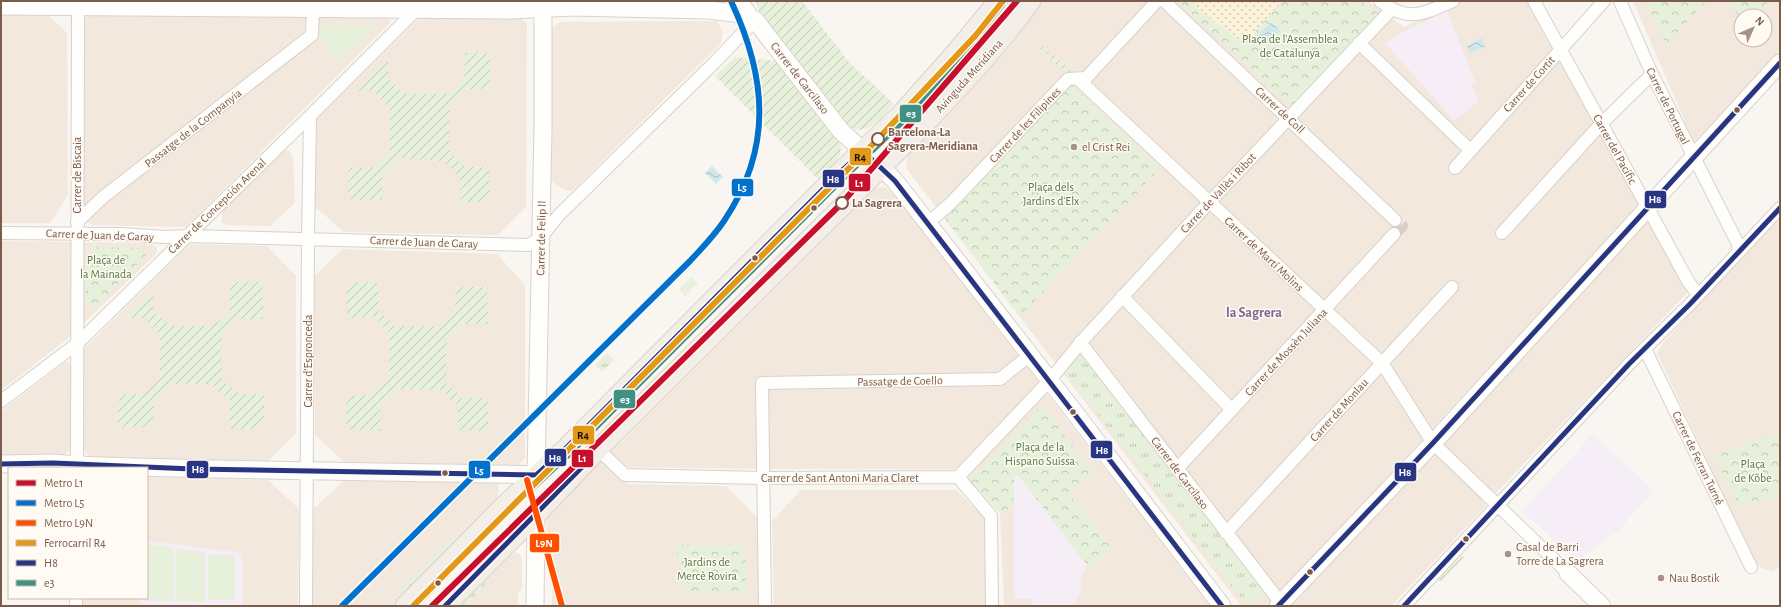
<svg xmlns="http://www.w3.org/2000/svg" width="1781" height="607" font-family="'Alegreya Sans',sans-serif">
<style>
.residential{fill:#f2e8de;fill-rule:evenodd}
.education{fill:#f6eef6}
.grass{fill:url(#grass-tufts)}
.forest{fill:url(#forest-crowns)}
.sand{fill:url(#sand-dots)}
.garden{fill:url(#garden-furrows)}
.pitch{fill:#e7f0db}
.water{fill:url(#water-waves)}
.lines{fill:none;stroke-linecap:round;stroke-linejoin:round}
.street-tunnel{stroke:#d9cfc7;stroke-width:12;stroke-dasharray:12 6;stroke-linecap:butt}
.street-casing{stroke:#d7d1cb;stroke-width:14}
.secondary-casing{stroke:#d9d2cb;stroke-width:19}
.primary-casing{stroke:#dad1cc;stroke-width:21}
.street{stroke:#fefefd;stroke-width:12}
.secondary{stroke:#fefefd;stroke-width:17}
.primary{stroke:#f3eee8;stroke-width:19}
.bus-1-casing{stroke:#fffaf3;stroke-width:8}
.bus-2-casing{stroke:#fffaf3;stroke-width:8}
.bus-1{stroke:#283583;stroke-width:5}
.bus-2{stroke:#409183;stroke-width:5}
.rail-1-casing{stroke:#fffaf3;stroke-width:9}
.rail-1{stroke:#e39817;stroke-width:6}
.metro-1-casing{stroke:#fffaf3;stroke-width:9}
.metro-2-casing{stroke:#fffaf3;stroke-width:9}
.metro-3-casing{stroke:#fffaf3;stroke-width:9}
.metro-1{stroke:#c8102e;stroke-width:6}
.metro-2{stroke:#0072ce;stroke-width:6}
.metro-3{stroke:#fe5000;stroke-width:6}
.bus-dot{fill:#7a5c4d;stroke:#fffaf3;stroke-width:1.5}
.stop-dot{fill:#fffaf3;stroke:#7a5c4d;stroke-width:2}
.poi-dot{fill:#a69286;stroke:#fffaf3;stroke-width:1.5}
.labels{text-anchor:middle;stroke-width:3;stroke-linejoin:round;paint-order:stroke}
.park-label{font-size:12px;fill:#537a41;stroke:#fffaf3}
.street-label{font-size:12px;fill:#7a5c4d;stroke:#fffaf3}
.stop-label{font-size:12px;font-weight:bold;fill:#7a5c4d;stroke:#fffaf3;text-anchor:start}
.poi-label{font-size:12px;fill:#7a5c4d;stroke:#fffaf3;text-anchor:start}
.quarter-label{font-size:14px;font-weight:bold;fill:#846695;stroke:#fffaf3}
.line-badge{stroke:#fffaf3;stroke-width:1.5}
.badge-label{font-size:11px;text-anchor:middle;font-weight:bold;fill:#fff}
.pale-badge-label{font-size:11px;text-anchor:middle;font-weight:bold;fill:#111}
</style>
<defs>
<pattern id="grass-tufts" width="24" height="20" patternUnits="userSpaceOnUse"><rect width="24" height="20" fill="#e7f0db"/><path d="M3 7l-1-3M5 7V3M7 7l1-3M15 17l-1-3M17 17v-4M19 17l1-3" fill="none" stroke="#c0c6b4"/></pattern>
<pattern id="forest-crowns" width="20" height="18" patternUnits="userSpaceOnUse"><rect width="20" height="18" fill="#e7f0db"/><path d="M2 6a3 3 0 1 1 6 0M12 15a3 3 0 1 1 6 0" fill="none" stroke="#c0c6b4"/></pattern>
<pattern id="sand-dots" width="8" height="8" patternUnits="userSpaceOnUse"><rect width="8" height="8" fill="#fbf2d9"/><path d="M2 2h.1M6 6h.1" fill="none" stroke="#d0c7b2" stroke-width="1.8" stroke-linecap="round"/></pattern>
<pattern id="garden-furrows" width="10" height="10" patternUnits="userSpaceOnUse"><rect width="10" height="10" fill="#e7f0db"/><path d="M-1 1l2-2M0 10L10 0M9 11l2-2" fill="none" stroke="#c0c6b4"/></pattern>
<pattern id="water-waves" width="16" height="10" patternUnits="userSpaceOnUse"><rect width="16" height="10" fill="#d0e8ea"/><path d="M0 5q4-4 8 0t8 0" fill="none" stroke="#aebfc0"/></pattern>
</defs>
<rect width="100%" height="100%" fill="#f9f5f0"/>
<path class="residential" d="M1043 1H1368L1404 27 1461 1H1532L1557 47 1471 142 1468 141 1469 153 1561 53 1641 202 1269 606H1241L909 172 906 167 908 155 966 95 1009 47Z
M1633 1H1780V52L1694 143ZM1741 16H1765V40H1741Z
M1 11H44L67 33 68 195 50 223H1Z
M91 13 388 16 391 22 186 227 93 225 82 220 80 24Z
M423 16 521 19 527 23 526 207 498 235 344 232 314 206V122L419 18Z
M717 21 723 32 721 43 574 189 569 191 564 190 553 182 549 174 551 29 553 27 561 22Z
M288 150 293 156 295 203 270 226 228 225 222 223V210L281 153Z
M886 187 898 199 1210 606H1004L1000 513 969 480 957 469H759L627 467V484L726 486 761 521 759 606H552V558L546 553 547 515 876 188Z
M1650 218 1689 291 1494 495 1440 442Z
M1780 218V567L1772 572 1761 568 1753 558 1657 353 1663 343Z
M1 241 151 243 157 248V251L156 254 65 341 1 390Z
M190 244 267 246 296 276V433L268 461 93 459 80 446 81 352Z
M342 249 497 254 525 285V458L517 466 344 462 315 435 314 277Z
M67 361 74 368V446L61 458H1V411Z
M1436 452 1486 502 1485 507 1391 606H1289Z
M147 477 268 480 299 509 298 606H81V598H147Z
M345 480 499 482 498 499 393 606H313L312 510Z
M801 490H956L985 518V606H774L772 521Z
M513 552 520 554 522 561V589L518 594V606H456L509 553Z"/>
<path class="education" d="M1447 11 1475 82 1471 84 1478 102 1454 120 1385 43 1397 35Z
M1593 434 1654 491 1617 532 1576 561 1522 511Z
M1018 475 1087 565 1080 579 1082 587 1074 606 1032 605 1031 599H1014V476Z
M147 541 242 553 243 606H140L139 598H147Z"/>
<path class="grass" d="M691 277 698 283 685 296 679 289Z
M1083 350 1267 591 1247 606 1063 370Z
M607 353 614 360 602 372 595 365Z
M453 536 457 540 429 568 424 564Z
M483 551 484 557 435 606H429Z
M419 570 423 574 403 594 398 590Z
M485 579V586L465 606H463L460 603Z"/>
<path class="forest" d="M1178 1H1361L1382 16 1292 107Z
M1646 1H1706L1666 45Z
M1726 1H1770L1756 16H1741V18Z
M1071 84 1160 168 1020 317 944 217Z
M95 247 138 248 146 255 95 307H90L86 303 85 256Z
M1043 404 1093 475 1069 493 1113 550 1094 565H1087L1018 475 1014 476V506L1000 513 969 480Z
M1780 433V495L1740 508 1714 455Z
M676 545 746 546V594L684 591Z"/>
<path class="sand" d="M1199 1H1282L1244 44 1194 6Z"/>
<path class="garden" d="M756 1H802L849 62 894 104C882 117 869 137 850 127L757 8Z
M1039 43 1073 72 1066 73 1038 47Z
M465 53H488L490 59V89H465L449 104V152L465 167H489V196L484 202H461L460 177 444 161 400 158 383 175 382 200H352L348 194 349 168 376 167 390 152V110L374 91H355L388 59V78L404 94H449L464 79Z
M735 57 777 61 838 138C847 157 831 168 819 180L715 76Z
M230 281 260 282 263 288V319H237L221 337V378L238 394H264V422L258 429H229L230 400 210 384H171L153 401V427H123L117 422 120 395 145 394 160 377V335L144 318H125L153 291V311L171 326H212L230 313Z
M352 282 379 283V311L394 326 440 327 455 312 456 287H487L488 324H462L447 338 446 383 462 398H488V427L483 431 457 430 458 405 441 390 396 389 380 406 381 431 351 430 346 423 347 395H370L389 379V332L373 317 347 318V288Z
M1461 555 1464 557 1441 582 1438 579Z"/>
<path class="pitch" d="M327 24 377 26 339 60 314 34Z
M147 544 174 548V601L144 600V598H147Z
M176 549 205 552V602L176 601Z
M208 555H235V600H208Z"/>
<path class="water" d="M1271 22 1281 31 1261 46 1255 38Z
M1482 38 1486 46 1470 53 1467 46Z
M712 166 723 177 716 184 705 173Z"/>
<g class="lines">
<path class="street-tunnel" d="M1394 234 1402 226 1395 220"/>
<defs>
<path id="street" d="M1164 1 1395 220
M1380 1C1409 23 1422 14 1453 1
M1534 1 1688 281 1698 295
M1620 1 1652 74 1738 244 1739 252
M1359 43 1470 150
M1078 79 1382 363 1433 443 1568 573
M1455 168 1604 1
M77 222 102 198 312 35 313 8
M928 223 951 203 1068 79 1086 78 1157 1
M1 233 121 234 166 237 187 236 529 245 541 237 559 215 715 62 755 20 742 1
M1502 233 1601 124 1652 74
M1122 296 1232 410
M1080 342 1281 603
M1645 349 1751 567
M1 401 78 343 310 116 420 6
M599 450 625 475 763 478 958 477 1050 380 1082 341 1203 209 1391 10
M77 468 78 1
M1177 469 1394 234
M958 477 991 516 992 606
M1226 533 1452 287
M76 606V598
M306 606 308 238 310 116
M765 606 762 383 1000 379 1030 355
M1404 606 1629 364 1690 304 1780 208"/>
<path id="secondary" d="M1 6 511 10 572 7 709 10 734 13 755 20 841 131 863 151
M881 167 895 181 1075 413 1222 606
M1 464 53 463 77 465C230 471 383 471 536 475L543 128V1
M1568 573 1602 606
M535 606 536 515
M1278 606 1433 443 1780 63"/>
<path id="primary" d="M405 606 507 503 565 449 838 174 900 115 957 51 998 1
M445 606 536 515 613 434 917 132C957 90 997 48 1031 1"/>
</defs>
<use href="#street" class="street-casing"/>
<use href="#secondary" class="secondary-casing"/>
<use href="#primary" class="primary-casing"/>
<use href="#street" class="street"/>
<use href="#secondary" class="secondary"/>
<use href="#primary" class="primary"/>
<defs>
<path id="bus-1" d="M1 464 53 463 192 469 536 475 565 449 838 174 863 151 895 181 1222 606
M445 606 589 460
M1278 606 1433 443 1780 63
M1404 606 1629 364 1690 304 1780 208"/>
<path id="bus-2" d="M438 583 512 508 570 454 843 179 905 120 962 56 1003 5"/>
</defs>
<use href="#bus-1" class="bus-1-casing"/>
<use href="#bus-2" class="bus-2-casing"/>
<use href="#bus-1" class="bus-1"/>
<use href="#bus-2" class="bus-2"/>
<defs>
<path id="rail-1" d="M413 606 875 142 976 35 1003 1"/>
</defs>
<use href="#rail-1" class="rail-1-casing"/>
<use href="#rail-1" class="rail-1"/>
<defs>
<path id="metro-1" d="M432 606 842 203 1017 1"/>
<path id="metro-2" d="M342 606 690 261C702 248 714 236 724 221 773 148 767 78 731 1"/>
<path id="metro-3" d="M527 480 562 606"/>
</defs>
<use href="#metro-1" class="metro-1-casing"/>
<use href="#metro-2" class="metro-2-casing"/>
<use href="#metro-3" class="metro-3-casing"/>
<use href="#metro-1" class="metro-1"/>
<use href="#metro-2" class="metro-2"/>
<use href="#metro-3" class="metro-3"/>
</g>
<g class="bus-dot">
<circle cx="1737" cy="110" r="3.5"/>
<circle cx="814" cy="208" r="3.5"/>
<circle cx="755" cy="258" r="3.5"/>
<circle cx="1073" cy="412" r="3.5"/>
<circle cx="445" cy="473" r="3.5"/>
<circle cx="1466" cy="539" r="3.5"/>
<circle cx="1310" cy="572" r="3.5"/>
<circle cx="438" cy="583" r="3.5"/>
</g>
<g class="stop-dot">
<circle cx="878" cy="139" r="6"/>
<circle cx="842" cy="203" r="6"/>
</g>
<g class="poi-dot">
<circle cx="1074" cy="147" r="4"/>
<circle cx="1508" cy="554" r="4"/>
<circle cx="1661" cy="578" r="4"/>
</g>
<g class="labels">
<g class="park-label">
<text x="1290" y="43">Plaça de l'Assemblea<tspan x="1290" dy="14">de Catalunya</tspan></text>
<text x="1051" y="191">Plaça dels<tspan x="1051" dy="14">Jardins d'Elx</tspan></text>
<text x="106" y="264">Plaça de<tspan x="106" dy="14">la Mainada</tspan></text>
<text x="1040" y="451">Plaça de la<tspan x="1040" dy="14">Hispano Suïssa</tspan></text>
<text x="1753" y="468">Plaça<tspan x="1753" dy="14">de Kõbe</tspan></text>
<text x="707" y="566">Jardins de<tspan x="707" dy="14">Mercè Rovira</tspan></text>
</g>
<g class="street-label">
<text transform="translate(969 76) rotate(-48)" y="4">Avinguda Meridiana</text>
<text transform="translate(800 78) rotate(52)" y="4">Carrer de Garcilaso</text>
<text transform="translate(1529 84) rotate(-48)" y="4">Carrer de Cortit</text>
<text transform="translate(1668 106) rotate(64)" y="4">Carrer de Portugal</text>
<text transform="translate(1280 110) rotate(43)" y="4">Carrer de Coll</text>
<text transform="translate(1025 125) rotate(-47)" y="4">Carrer de les Filipines</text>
<text transform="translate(193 128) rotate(-38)" y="4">Passatge de la Companyia</text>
<text transform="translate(1615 149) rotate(61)" y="4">Carrer del Pacífic</text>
<text transform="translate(77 175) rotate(-90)" y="4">Carrer de Biscaia</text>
<text transform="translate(1218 193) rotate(-47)" y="4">Carrer de Vallès i Ribot</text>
<text transform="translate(217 206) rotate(-44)" y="4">Carrer de Concepción Arenal</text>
<text transform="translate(100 235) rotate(2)" y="4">Carrer de Juan de Garay</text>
<text transform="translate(541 238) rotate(-89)" y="4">Carrer de Felip II</text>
<text transform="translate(424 242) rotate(2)" y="4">Carrer de Juan de Garay</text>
<text transform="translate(1264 254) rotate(43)" y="4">Carrer de Martí Molins</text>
<text transform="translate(1286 352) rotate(-47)" y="4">Carrer de Mossèn Juliana</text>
<text transform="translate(308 361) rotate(-90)" y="4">Carrer d'Espronceda</text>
<text transform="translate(900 381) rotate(-1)" y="4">Passatge de Coello</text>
<text transform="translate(1339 410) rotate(-48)" y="4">Carrer de Monlau</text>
<text transform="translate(1698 458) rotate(64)" y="4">Carrer de Ferran Turné</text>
<text transform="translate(1180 473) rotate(53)" y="4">Carrer de Garcilaso</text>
<text x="840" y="482">Carrer de Sant Antoni Maria Claret</text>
</g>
<g class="stop-label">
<text x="888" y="136">Barcelona-La<tspan x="888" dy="14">Sagrera-Meridiana</tspan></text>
<text x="852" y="207">La Sagrera</text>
</g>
<g class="poi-label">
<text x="1082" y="151">el Crist Rei</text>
<text x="1516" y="551">Casal de Barri<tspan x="1516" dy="14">Torre de La Sagrera</tspan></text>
<text x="1669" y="582">Nau Bostik</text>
</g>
<g class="quarter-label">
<text x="1254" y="317">la Sagrera</text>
</g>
</g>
<g class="line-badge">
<rect x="899" y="104" width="23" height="19" rx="4" fill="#409183"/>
<rect x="849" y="147" width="23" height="19" rx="4" fill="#e39817"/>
<rect x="822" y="169" width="23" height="19" rx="4" fill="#283583"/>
<rect x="848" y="173" width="23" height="19" rx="4" fill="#c8102e"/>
<rect x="731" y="178" width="23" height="19" rx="4" fill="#0072ce"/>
<rect x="1644" y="190" width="23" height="19" rx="4" fill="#283583"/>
<rect x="613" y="389" width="23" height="20" rx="4" fill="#409183"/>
<rect x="572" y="425" width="23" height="20" rx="4" fill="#e39817"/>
<rect x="1090" y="440" width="23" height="19" rx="4" fill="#283583"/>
<rect x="544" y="448" width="23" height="19" rx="4" fill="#283583"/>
<rect x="571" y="449" width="23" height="19" rx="4" fill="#c8102e"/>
<rect x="186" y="460" width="23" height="19" rx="4" fill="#283583"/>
<rect x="468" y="460" width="23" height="19" rx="4" fill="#0072ce"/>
<rect x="1394" y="462" width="23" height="20" rx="4" fill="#283583"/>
<rect x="529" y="533" width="31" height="20" rx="4" fill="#fe5000"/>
</g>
<g class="badge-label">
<text x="911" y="117">e3</text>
<text x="833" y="183">H8</text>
<text x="859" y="187">L1</text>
<text x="742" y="191">L5</text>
<text x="1655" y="203">H8</text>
<text x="625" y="403">e3</text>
<text x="1102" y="454">H8</text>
<text x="555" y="462">H8</text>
<text x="582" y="462">L1</text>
<text x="198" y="473">H8</text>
<text x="479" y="474">L5</text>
<text x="1405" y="476">H8</text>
<text x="544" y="547">L9N</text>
</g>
<g class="pale-badge-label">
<text x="860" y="161">R4</text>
<text x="583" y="439">R4</text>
</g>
<rect width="1781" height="607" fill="none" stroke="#7a5c4d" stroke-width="4"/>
<rect x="8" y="467" width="140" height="132" fill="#fffaf3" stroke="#cabbb1"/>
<rect x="16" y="480" width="20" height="6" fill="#c8102e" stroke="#cabbb1"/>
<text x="44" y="487" font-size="12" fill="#7a5c4d">Metro L1</text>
<rect x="16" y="500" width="20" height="6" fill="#0072ce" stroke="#cabbb1"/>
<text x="44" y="507" font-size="12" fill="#7a5c4d">Metro L5</text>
<rect x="16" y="520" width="20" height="6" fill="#fe5000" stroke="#cabbb1"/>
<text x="44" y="527" font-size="12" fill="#7a5c4d">Metro L9N</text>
<rect x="16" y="540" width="20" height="6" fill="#e39817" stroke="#cabbb1"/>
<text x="44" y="547" font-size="12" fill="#7a5c4d">Ferrocarril R4</text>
<rect x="16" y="560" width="20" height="6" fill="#283583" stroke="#cabbb1"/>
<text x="44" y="567" font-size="12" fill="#7a5c4d">H8</text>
<rect x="16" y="580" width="20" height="6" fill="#409183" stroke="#cabbb1"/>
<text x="44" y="587" font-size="12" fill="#7a5c4d">e3</text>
<g transform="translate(1753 28) rotate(45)"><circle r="19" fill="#fffaf3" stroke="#cabbb1"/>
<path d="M0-3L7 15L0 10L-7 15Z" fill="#a69286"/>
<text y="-6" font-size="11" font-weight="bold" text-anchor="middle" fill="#7a5c4d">N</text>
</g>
</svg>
